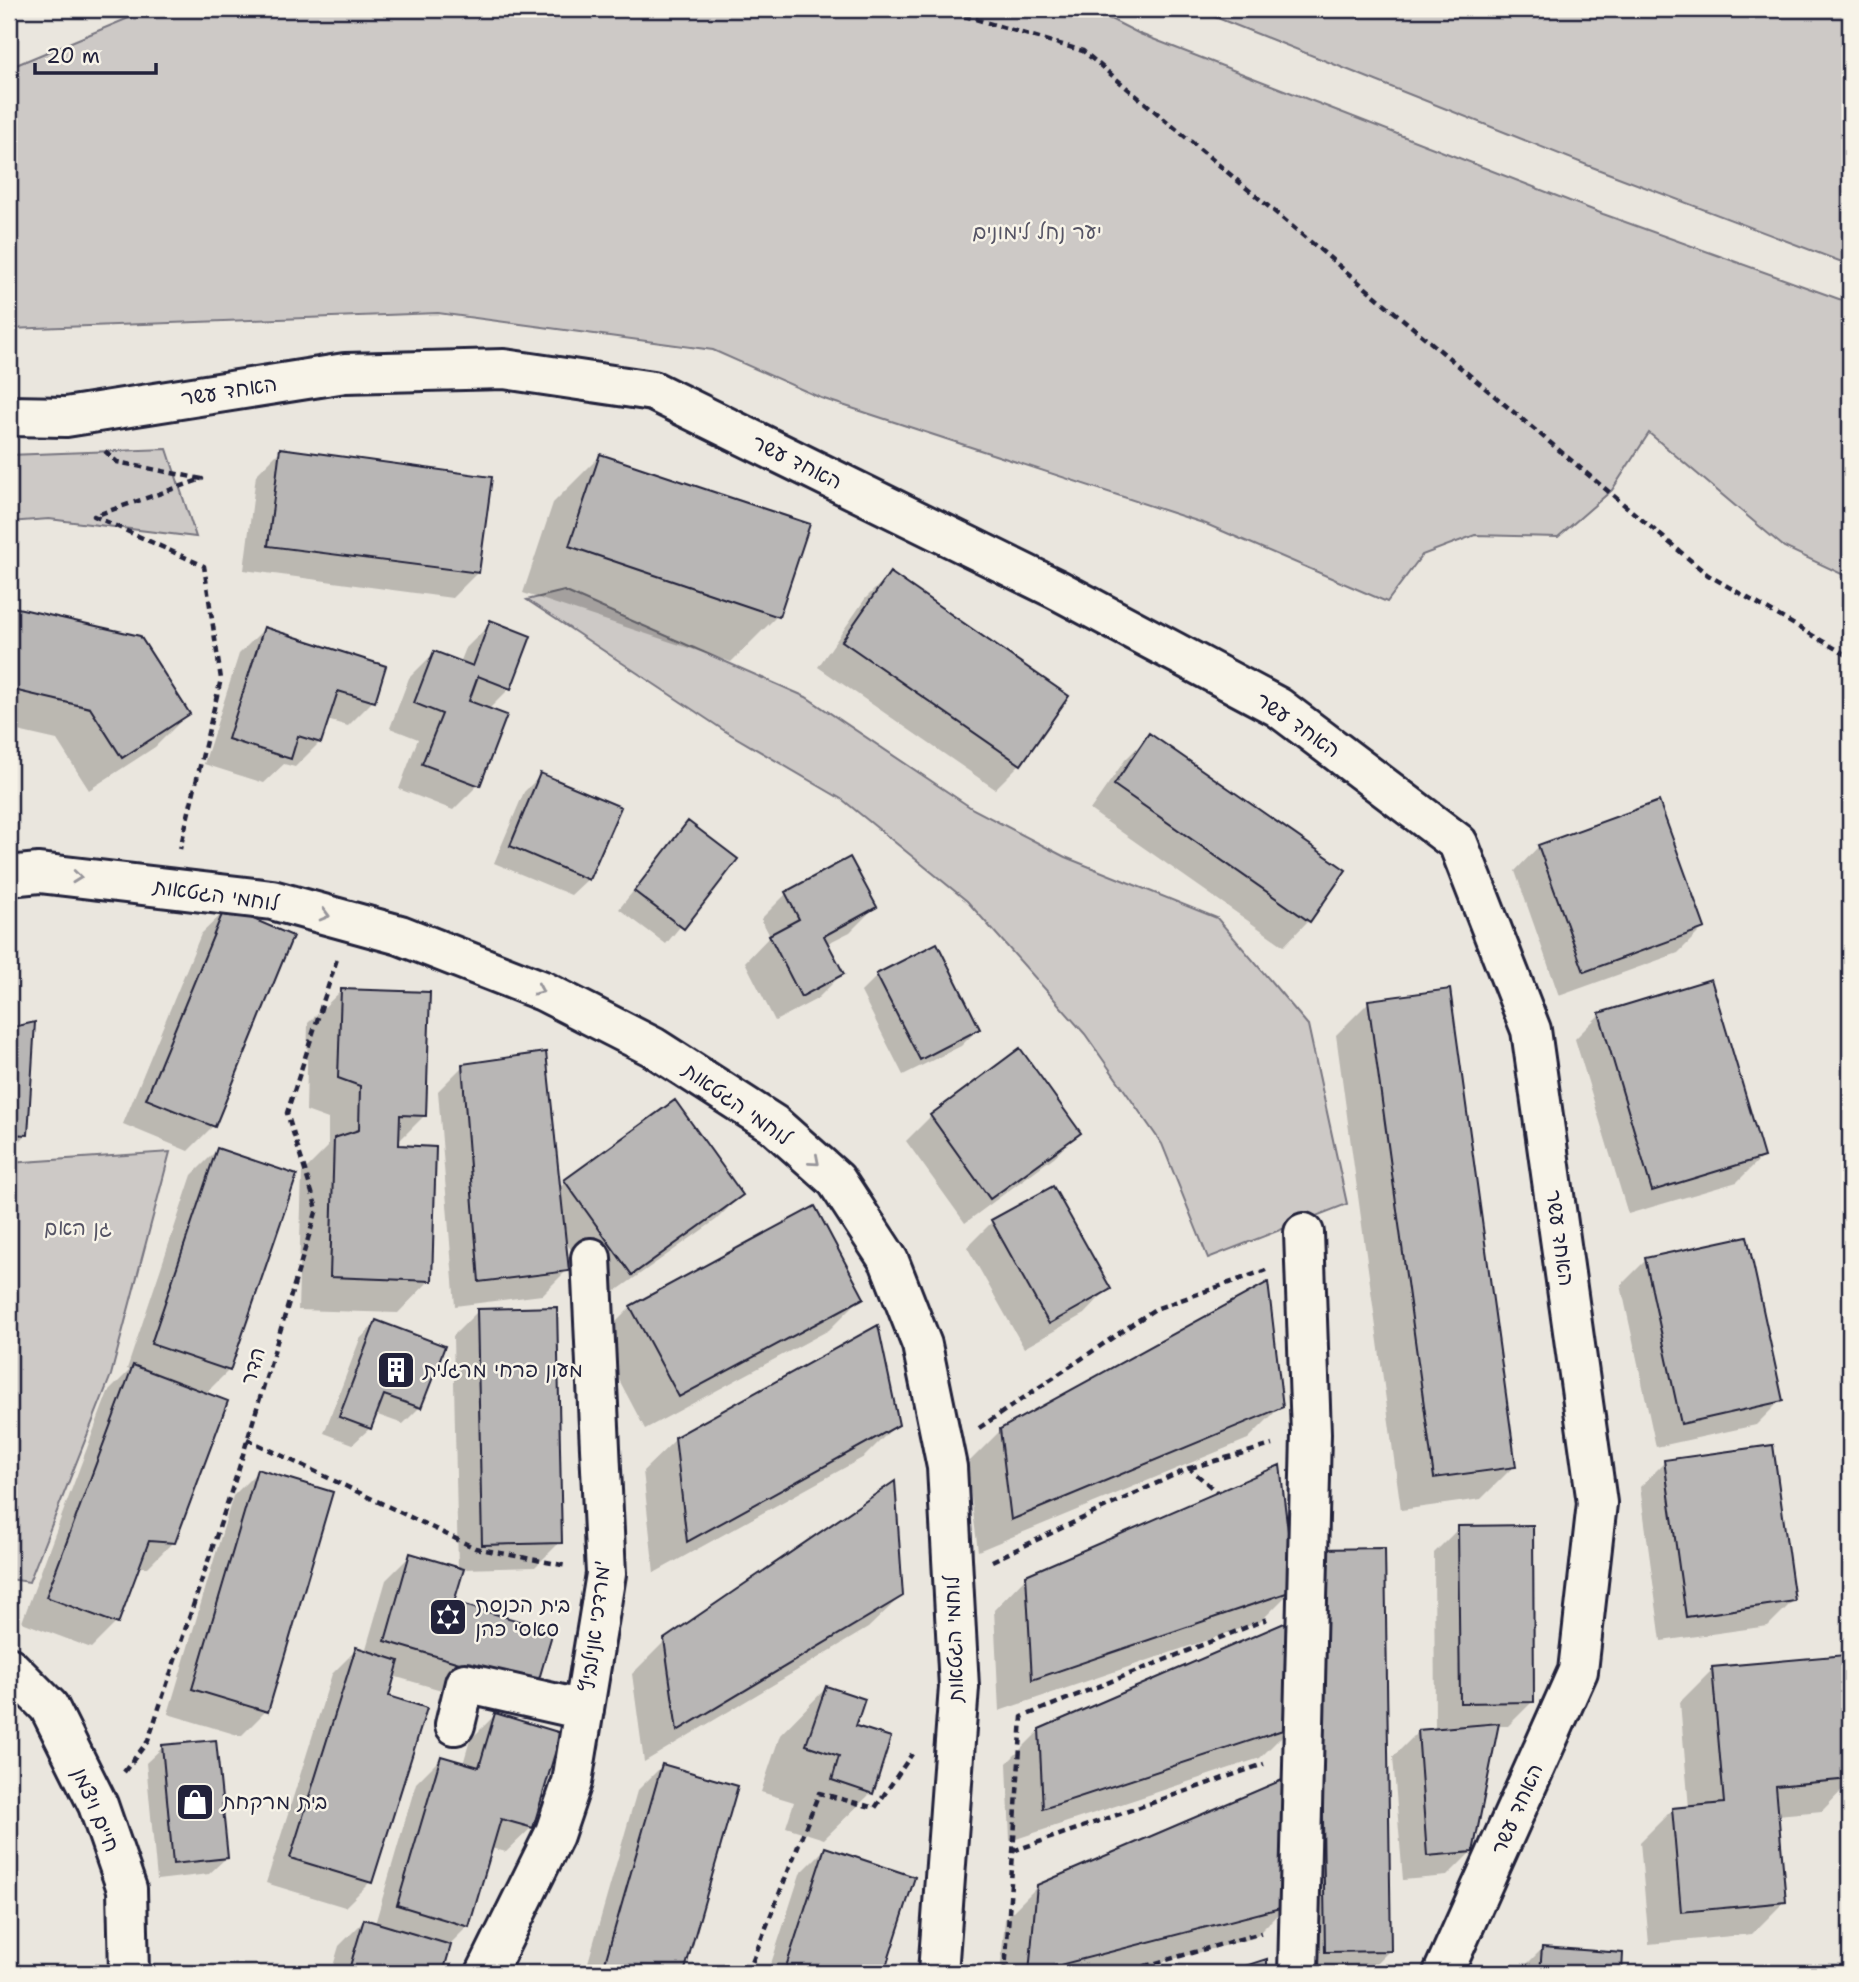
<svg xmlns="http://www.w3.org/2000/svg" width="1859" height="1982" font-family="'Shantell Sans','Playpen Sans Hebrew',sans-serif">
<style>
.green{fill:#cdc9c6;stroke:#787680;stroke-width:2}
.shadow{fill:#0003}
.building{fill:#b8b6b5;stroke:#22223b;stroke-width:2}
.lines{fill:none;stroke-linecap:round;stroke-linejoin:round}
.street-casing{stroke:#22223b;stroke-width:44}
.secondary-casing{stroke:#22223b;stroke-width:44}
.path{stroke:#22223b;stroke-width:4.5;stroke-dasharray:7 5;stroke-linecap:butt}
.street{stroke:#f7f3e8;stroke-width:38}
.secondary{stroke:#f7f3e8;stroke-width:38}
.oneway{stroke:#97959a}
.labels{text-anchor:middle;stroke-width:5;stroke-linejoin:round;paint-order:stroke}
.park-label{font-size:21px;fill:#555465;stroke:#f7f3e8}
.street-label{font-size:21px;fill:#22223b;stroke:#f7f3e8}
.poi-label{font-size:21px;fill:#22223b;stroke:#f7f3e8;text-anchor:start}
</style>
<rect width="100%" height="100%" fill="#eae6de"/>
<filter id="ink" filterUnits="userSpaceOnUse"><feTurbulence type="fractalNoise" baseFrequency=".0143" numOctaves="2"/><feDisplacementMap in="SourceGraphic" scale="14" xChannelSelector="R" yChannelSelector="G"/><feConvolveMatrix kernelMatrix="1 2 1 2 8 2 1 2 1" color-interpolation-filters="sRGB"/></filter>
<g filter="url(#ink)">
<path class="green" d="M150 9H1091L1140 34 1603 214 1850 303V578L1784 547 1649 433 1612 490 1558 537 1475 535 1422 555 1387 602 1206 524 821 398 713 350 438 313 9 329V68Z
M1195 9H1850V265L1592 167Z
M167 449 196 537 49 519 9 522V455Z
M564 591 806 697 973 809 1065 857 1217 918 1308 1025 1347 1204 1208 1258 1162 1144 1085 1034 967 901 843 800 725 731 527 600Z
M170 1152 111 1375 29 1582 9 1579V1163Z"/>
<path class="shadow" d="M281 450 477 573 452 598 244 570 256 475Z
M600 456 777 616 731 662 523 593 553 503Z
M890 574 1020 764 995 789 818 667 865 599Z
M9 608 139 638 188 714 155 747 89 790 57 740 9 729Z
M491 623 510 688 488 710 478 785 453 810 399 789 418 739 390 728 409 678 434 653 460 663 466 648Z
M264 629 373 701 348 726 327 720 320 742 295 767 284 764 264 783 204 764 239 654Z
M1150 735 1308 921 1284 946 1090 810 1125 760Z
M541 775 588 879 571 895 494 863 524 792Z
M688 823 735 859 666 944 619 909Z
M1539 846 1703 928 1678 953 1559 996 1515 871Z
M786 894 875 907 850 932 826 944 842 974 817 999 775 1021 745 962 770 936 761 919Z
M226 910 213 1126 188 1151 123 1124 201 934Z
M878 975 978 1029 961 1046 903 1075 861 992Z
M341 991 425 1115 398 1142 430 1280 398 1313 298 1310 302 1173 328 1147V1119L306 1111 308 1023Z
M1369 1002 1514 1466 1481 1499 1401 1510 1336 1035Z
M1600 1014 1762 1157 1737 1182 1628 1214 1575 1039Z
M33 1025 27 1134 9 1152V1030Z
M1020 1051 1079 1133 1054 1157 965 1223 906 1141 931 1116Z
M463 1066 559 1188 566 1182 741 1195 716 1220 606 1298 564 1240 567 1270 542 1295 455 1306 438 1091Z
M217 1150 229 1370 205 1394 173 1542 148 1567H137L116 1623 91 1648 22 1622 108 1392 130 1370 127 1369 192 1175Z
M992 1222 1108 1289 1084 1314 1024 1348 967 1247Z
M1646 1260 1781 1400 1756 1425 1656 1447 1621 1285Z
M862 1297 829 1330 645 1429 598 1340 631 1307Z
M478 1311 560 1542 535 1567 462 1569 452 1604 511 1710 393 1676 386 1698 425 1709 370 1882 345 1907 266 1883 332 1674 357 1649 365 1652 386 1580 411 1555 458 1569 453 1336Z
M376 1322 420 1407 403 1424 375 1414 370 1428 353 1444 324 1433 360 1339Z
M1281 1406 1248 1439 978 1551 967 1464 1001 1430Z
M897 1424 864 1457 654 1573 643 1471 677 1438Z
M1665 1462 1793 1601 1768 1626 1661 1641 1640 1487Z
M258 1471 266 1711 241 1736 168 1714 233 1496Z
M1459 1528 1533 1701 1508 1726H1497L1472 1851 1447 1876 1403 1880 1393 1757 1418 1732 1435 1730 1434 1553Z
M1027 1576 1292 1579 1389 1951 1367 1973H1293L1287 1905 1254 1938 1120 1973H1000L1005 1919 1038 1886 1290 1779 1289 1729 1260 1758 1010 1841 1007 1763 1040 1730 1288 1624 1287 1595 1260 1622 999 1711 994 1610Z
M902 1595 868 1628 644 1762 632 1674 665 1641Z
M1843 1657 1850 1733V1782L1822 1811 1777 1815 1785 1901 1752 1934 1649 1944 1640 1842 1673 1809 1689 1808 1680 1702 1713 1669Z
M826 1688 854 1727 871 1793 824 1839 786 1827 794 1802 761 1792 780 1735Z
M495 1715 559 1734 531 1828 506 1852 491 1848 468 1926 448 1946 441 1973H331L339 1946 364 1921 375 1924 416 1783 441 1758 463 1764 470 1740Z
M163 1747 226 1858 209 1874 157 1880 146 1763Z
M662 1766 736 1787 682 1973H585L637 1791Z
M825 1849 913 1878 882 1973H768L800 1874Z
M1543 1948 1621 1954 1620 1973H1518Z"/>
<path class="building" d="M280 448 492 477 479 573 268 546Z
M600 454 810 524 779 617 569 546Z
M890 572 1069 696 1021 765 842 641Z
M9 606 140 636 190 714 122 758 90 708 9 689Z
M490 620 531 636 511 689 478 676 469 701 507 715 480 786 422 764 442 714 414 703 434 651 473 666Z
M264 627 386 666 375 702 338 691 321 743 298 736 291 759 228 739Z
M1149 733 1346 870 1310 922 1114 785Z
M540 773 621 807 589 880 510 846Z
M1659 801 1705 928 1584 972 1538 845Z
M688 821 738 859 684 929 634 891Z
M850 857 877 907 824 936 844 974 801 997 769 935 799 919 785 892Z
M225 907 293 936 215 1127 146 1099Z
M937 943 980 1029 920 1060 876 974Z
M1711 979 1764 1157 1652 1191 1599 1013Z
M341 989 430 992 426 1116 400 1115 399 1145 436 1147 432 1281 330 1277 334 1138 359 1130 360 1086 338 1078Z
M1450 989 1516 1467 1434 1478 1368 1000Z
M35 1022 28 1135 9 1134V1028Z
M1020 1048 1081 1133 990 1199 930 1115Z
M546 1052 569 1271 479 1282 462 1064Z
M675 1100 743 1195 632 1275 564 1180Z
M217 1148 297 1175 230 1371 151 1344Z
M1053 1186 1111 1289 1049 1324 991 1220Z
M815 1206 864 1298 679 1397 630 1306Z
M1747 1236 1783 1401 1681 1424 1645 1258Z
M1268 1282 1283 1407 1011 1520 1000 1429Z
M557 1307 562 1543 482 1545 477 1309Z
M376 1320 445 1346 421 1408 384 1395 371 1429 339 1417Z
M878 1325 899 1425 687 1542 675 1437Z
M133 1365 228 1401 175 1543 149 1541 118 1624 46 1597Z
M1773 1445 1795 1601 1686 1617 1664 1460Z
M1280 1465 1295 1590 1032 1680 1026 1575Z
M257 1469 333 1492 268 1712 192 1689Z
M895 1481 903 1596 677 1731 664 1639Z
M1533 1525 1534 1702 1460 1703 1458 1526Z
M1385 1548 1391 1951 1325 1952 1319 1549Z
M410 1553 464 1569 454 1602 553 1631 537 1686 385 1641Z
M1289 1621 1295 1726 1043 1809 1039 1729Z
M356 1647 399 1661 389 1696 427 1708 372 1883 290 1858Z
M1845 1655 1850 1713V1779L1776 1786 1786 1902 1681 1912 1672 1808 1724 1803 1712 1667Z
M826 1686 865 1699 856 1726 891 1737 873 1794 832 1780 839 1756 806 1745Z
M495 1713 561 1733 533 1828 501 1819 469 1927 397 1905 441 1756 479 1767Z
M1499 1723 1473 1852 1427 1856 1418 1730Z
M216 1740 228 1858 173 1864 162 1745Z
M662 1764 738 1786 684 1973H602Z
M1289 1777 1288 1906 1029 1973 1037 1885Z
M825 1847 915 1877 884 1973H784Z
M364 1919 451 1945 443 1973H348Z
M1542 1947 1623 1953 1622 1973H1540Z
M1267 1959V1973H1224Z"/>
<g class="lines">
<defs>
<path id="street" d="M9 416 66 417 345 373 504 369 653 391 1056 589 1278 707 1458 843 1531 1030 1597 1503 1578 1671 1443 1973
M9 876 39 873 272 900 400 935 543 991 653 1047 773 1124 836 1180 889 1261 922 1345 947 1467 959 1687 938 1973
M455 1725 465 1683 584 1710
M486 1973 554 1835 572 1782 606 1574 591 1258
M1298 1973 1311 1434 1304 1233"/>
<path id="secondary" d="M9 1667 49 1707 98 1805 127 1889 129 1973"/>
</defs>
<use href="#street" class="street-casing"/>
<use href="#secondary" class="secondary-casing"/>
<path class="path" d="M941 9 1083 51 1708 575 1850 657
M105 451 117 462 202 479 94 516 204 566 221 679 180 849
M979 1428 1155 1309 1266 1270
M247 1439 475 1548 567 1566
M1190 1468 1272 1445
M992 1561 1189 1468 1217 1492
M124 1772 148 1741 238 1471 317 1209 287 1113 337 959
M1013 1851 1264 1764
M65 1973 89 1970
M748 1973 819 1793 875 1808 912 1754
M1005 1973 1022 1717 1267 1619
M1121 1973 1261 1933"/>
<use href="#street" class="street"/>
<use href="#secondary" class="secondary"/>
</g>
<defs><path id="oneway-chevron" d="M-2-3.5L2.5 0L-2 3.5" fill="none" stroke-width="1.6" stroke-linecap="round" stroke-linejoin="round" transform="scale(1.75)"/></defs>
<g class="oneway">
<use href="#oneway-chevron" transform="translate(77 877) rotate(6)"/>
<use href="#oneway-chevron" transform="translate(325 915) rotate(15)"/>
<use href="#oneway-chevron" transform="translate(539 990) rotate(24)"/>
<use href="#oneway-chevron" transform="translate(815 1161) rotate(41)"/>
</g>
</g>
<defs>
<symbol id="building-square" viewBox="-11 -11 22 22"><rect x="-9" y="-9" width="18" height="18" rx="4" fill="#22223b" stroke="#f7f3e8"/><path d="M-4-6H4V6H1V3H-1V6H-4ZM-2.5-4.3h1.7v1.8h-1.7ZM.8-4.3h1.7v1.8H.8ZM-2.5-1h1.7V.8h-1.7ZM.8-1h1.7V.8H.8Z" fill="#fff"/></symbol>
<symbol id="synagogue-square" viewBox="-11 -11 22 22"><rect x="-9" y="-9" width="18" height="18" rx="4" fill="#22223b" stroke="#f7f3e8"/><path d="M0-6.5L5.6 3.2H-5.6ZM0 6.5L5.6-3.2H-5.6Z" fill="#fff"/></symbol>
<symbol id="shop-square" viewBox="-11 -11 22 22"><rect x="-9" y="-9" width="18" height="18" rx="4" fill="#22223b" stroke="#f7f3e8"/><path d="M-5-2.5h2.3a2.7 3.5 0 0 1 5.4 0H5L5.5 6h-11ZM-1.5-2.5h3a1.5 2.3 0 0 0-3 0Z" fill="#fff"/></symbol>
</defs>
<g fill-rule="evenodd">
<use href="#building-square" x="374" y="1348" width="44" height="44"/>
<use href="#synagogue-square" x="426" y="1595" width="44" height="44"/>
<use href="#shop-square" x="173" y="1780" width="44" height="44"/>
</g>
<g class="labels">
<g class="park-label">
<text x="1037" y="239">יער נחל לימונים</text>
<text x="78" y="1235">גן האם</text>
</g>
<g class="street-label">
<text transform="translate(229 391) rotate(-9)" y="7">האחד עשר</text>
<text transform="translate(797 462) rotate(26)" y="7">האחד עשר</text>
<text transform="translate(1298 725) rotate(35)" y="7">האחד עשר</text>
<text transform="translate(216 895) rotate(8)" y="7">לוחמי הגטאות</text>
<text transform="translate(737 1104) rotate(35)" y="7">לוחמי הגטאות</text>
<text transform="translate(1560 1238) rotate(82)" y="7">האחד עשר</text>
<text transform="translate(253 1366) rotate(-73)" y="7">הדר</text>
<text transform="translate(595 1626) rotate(-83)" y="7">מרדכי אנילביץ'</text>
<text transform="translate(954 1639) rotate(-92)" y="7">לוחמי הגטאות</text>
<text transform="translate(1517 1809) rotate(-66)" y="7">האחד עשר</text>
<text transform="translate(96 1810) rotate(67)" y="7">חיים ויצמן</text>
</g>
<g class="poi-label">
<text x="423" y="1377">מעון פרחי מרגלית</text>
<text x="475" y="1612">בית הכנסת<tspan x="475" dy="24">סאסי כהן</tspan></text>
<text x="222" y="1809">בית מרקחת</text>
</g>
</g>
<rect width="1859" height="1982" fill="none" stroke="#f7f3e8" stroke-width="35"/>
<rect x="18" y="18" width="1824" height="1947" fill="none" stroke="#22223b" stroke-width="2.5" filter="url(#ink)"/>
<path d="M35 63v10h121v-10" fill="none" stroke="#22223b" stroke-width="3.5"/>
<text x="46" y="63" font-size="21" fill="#22223b" stroke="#f7f3e8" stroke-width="5" paint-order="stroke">20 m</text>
</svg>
